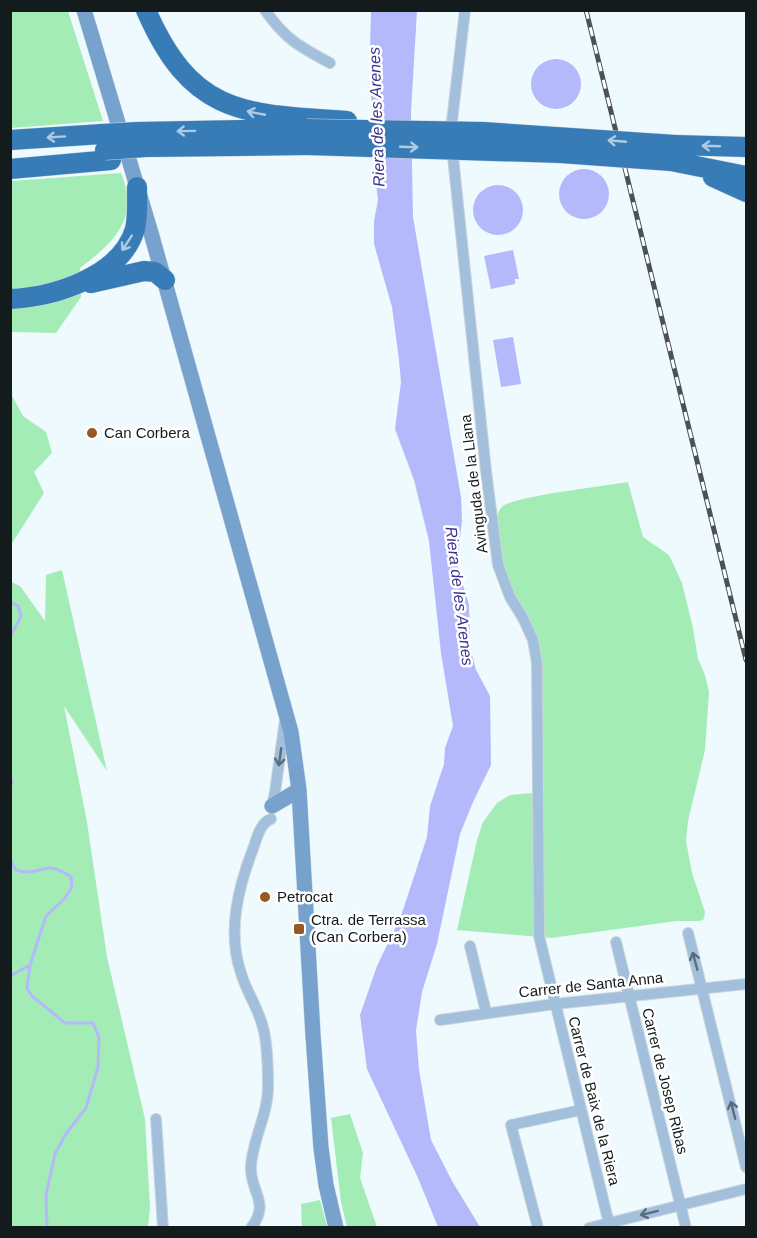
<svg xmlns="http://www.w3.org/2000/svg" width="757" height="1238" font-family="Arial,sans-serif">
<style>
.green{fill:#a4ecb6}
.water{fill:#b4b9fb}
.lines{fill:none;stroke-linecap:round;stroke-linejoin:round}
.stream{stroke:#b4b9fb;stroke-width:3}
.street-casing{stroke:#cbd6da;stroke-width:12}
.secondary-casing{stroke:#cbd6da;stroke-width:16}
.highway-casing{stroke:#cbd6da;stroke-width:21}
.street{stroke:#a2bfdc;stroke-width:10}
.secondary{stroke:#76a2cd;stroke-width:15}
.highway{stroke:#377bb7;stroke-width:20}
.rail-casing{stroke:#4a5254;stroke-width:5}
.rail{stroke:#fff;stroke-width:3;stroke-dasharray:9;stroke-linecap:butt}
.highway-bridge-casing{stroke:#cbd6da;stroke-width:21;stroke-linecap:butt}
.highway-bridge{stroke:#377bb7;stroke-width:20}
.oneway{stroke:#afcae2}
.oneway2{stroke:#5b6d7c}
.poi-dot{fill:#985723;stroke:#fff;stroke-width:2}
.labels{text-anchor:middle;stroke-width:5;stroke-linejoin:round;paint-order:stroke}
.poi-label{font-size:15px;fill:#141b1d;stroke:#fff;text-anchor:start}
.street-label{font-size:15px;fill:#141b1d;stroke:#fff}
.water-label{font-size:16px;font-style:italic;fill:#3a328e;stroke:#fff}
</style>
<rect width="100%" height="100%" fill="#eefafe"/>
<path class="green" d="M10 11H68L103 121 11 128Z
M121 173C140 219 114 242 80 268L81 297 56 333 11 332V181Z
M10 392 23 416 46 432 52 453 34 472 44 493 11 545Z
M628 482 643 537 669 555 682 583 693 628 698 659 705 675 709 692 705 750 688 821 686 841 692 873 705 912 704 919 700 921H677L551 938 457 930 477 840 483 822 497 803 510 795 544 792 541 656 532 625 514 592 503 566 497 518C498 513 499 509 503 506 516 496 606 486 628 482Z
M62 570 107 771 64 706 87 822 107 957 145 1119 150 1207 148 1227H11V582L20 586 45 621 46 575Z
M350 1114 363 1153 360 1178 377 1227H347L341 1202 331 1118Z
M320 1200 327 1227H302L301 1204Z"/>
<path class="water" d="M371 11H417L411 112 413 217 461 497 462 520 457 565 469 605 470 648 476 670 490 696 491 765 473 802 460 834 437 944 422 992 416 1030 419 1070 431 1140 452 1181 480 1227H438L418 1178 367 1069 360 1015 377 966 401 916 427 837 430 806 444 764 445 748 453 726 441 653 429 541 414 480 395 429 401 382 399 360 392 307 374 244V221L378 200 373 160 370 50Z
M531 84a25 25 0 1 1 50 0a25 25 0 1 1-50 0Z
M559 194a25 25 0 1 1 50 0a25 25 0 1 1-50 0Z
M473 210a25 25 0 1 1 50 0a25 25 0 1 1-50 0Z
M513 250 519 279H515V284L491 289 484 256Z
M513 337 521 384 501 387 493 340Z"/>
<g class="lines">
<path class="stream" d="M10 483V502
M10 602 18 606 21 616 10 637
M10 777 12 781 10 788
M10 860 16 870C44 878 42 857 71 877L72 887 64 899 46 916 30 965 27 988 32 996 65 1023H93L99 1037 98 1067 86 1108 65 1135 55 1154 46 1195 47 1228
M10 976 30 965"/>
<defs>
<path id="street" d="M265 10C285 39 300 47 330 63
M465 10 452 121 453 157 486 471 498 565 510 597 523 618 533 640 537 663 539 936 610 1228
M272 806 275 792 285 720
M688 933 746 1167
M616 942 686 1228
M470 946 486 1012
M440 1020 555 1004 746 984
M156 1119 163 1228
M251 1228C271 1202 250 1193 251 1167 252 1140 268 1115 268 1087 268 1071 267 1039 262 1024 257 1006 246 991 241 973 227 932 238 888 253 849 257 838 260 823 271 819
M538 1228 511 1125 581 1110
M589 1228 746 1189"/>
<path id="secondary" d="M84 10 151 233 291 732 299 790 313 1035 321 1148 326 1185 336 1228
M272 806 299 790"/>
<path id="highway" d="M146 10C192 116 244 114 347 121
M138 132 302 129
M10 140 102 134
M675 145 746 147
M145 147 308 145
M671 161 746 176
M10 169 111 160
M713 177 746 192
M91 283 144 271 155 272 165 280
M10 299C53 297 121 277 135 229 138 216 137 201 137 187"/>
</defs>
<use href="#street" class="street-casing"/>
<use href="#secondary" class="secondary-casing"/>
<use href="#highway" class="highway-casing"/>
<use href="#street" class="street"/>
<use href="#secondary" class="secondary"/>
<use href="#highway" class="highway"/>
<defs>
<path id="rail" d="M586 10 746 660"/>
</defs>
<use href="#rail" class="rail-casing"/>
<use href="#rail" class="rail"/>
<defs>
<path id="highway-bridge" d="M307 129 483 132 675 145
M102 134 138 132
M308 145 561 153 671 161
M105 150 145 147"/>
</defs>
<use href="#highway-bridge" class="highway-bridge-casing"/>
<use href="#highway-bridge" class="highway-bridge"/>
</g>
<defs><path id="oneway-shaft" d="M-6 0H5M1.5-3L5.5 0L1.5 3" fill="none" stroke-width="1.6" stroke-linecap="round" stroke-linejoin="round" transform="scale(1.5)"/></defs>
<g class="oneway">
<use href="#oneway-shaft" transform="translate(256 113) rotate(-169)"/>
<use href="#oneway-shaft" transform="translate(186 131) rotate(179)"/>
<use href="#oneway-shaft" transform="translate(56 137) rotate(176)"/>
<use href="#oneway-shaft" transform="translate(617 141) rotate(-175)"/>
<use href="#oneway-shaft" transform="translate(711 146) rotate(-178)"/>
<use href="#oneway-shaft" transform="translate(409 147) rotate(2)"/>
<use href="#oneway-shaft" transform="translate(127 243) rotate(123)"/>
</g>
<g class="oneway2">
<use href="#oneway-shaft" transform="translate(280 757) rotate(98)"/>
<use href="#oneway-shaft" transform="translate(695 961) rotate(-105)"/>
<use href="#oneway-shaft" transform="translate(733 1110) rotate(-104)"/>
<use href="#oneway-shaft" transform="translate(649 1213) rotate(166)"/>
</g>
<g class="poi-dot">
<circle cx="92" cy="433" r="6"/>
<circle cx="265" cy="897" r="6"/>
<rect x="293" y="923" width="12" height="12" rx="3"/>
</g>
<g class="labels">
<g class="poi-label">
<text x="104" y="438">Can Corbera</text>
<text x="277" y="902">Petrocat</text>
<text x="311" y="925">Ctra. de Terrassa<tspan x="311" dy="17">(Can Corbera)</tspan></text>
</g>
<g class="street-label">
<text transform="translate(474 484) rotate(-97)" y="5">Avinguda de la Llana</text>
<text transform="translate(591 985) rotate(-6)" y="5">Carrer de Santa Anna</text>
<text transform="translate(665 1081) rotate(76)" y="5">Carrer de Josep Ribas</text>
<text transform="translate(594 1101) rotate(76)" y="5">Carrer de Baix de la Riera</text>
</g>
<g class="water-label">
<text transform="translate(376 117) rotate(-92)" y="6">Riera de les Arenes</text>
<text transform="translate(460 596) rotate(83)" y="6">Riera de les Arenes</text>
</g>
</g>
<rect width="757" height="1238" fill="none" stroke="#141b1d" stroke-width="24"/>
</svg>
